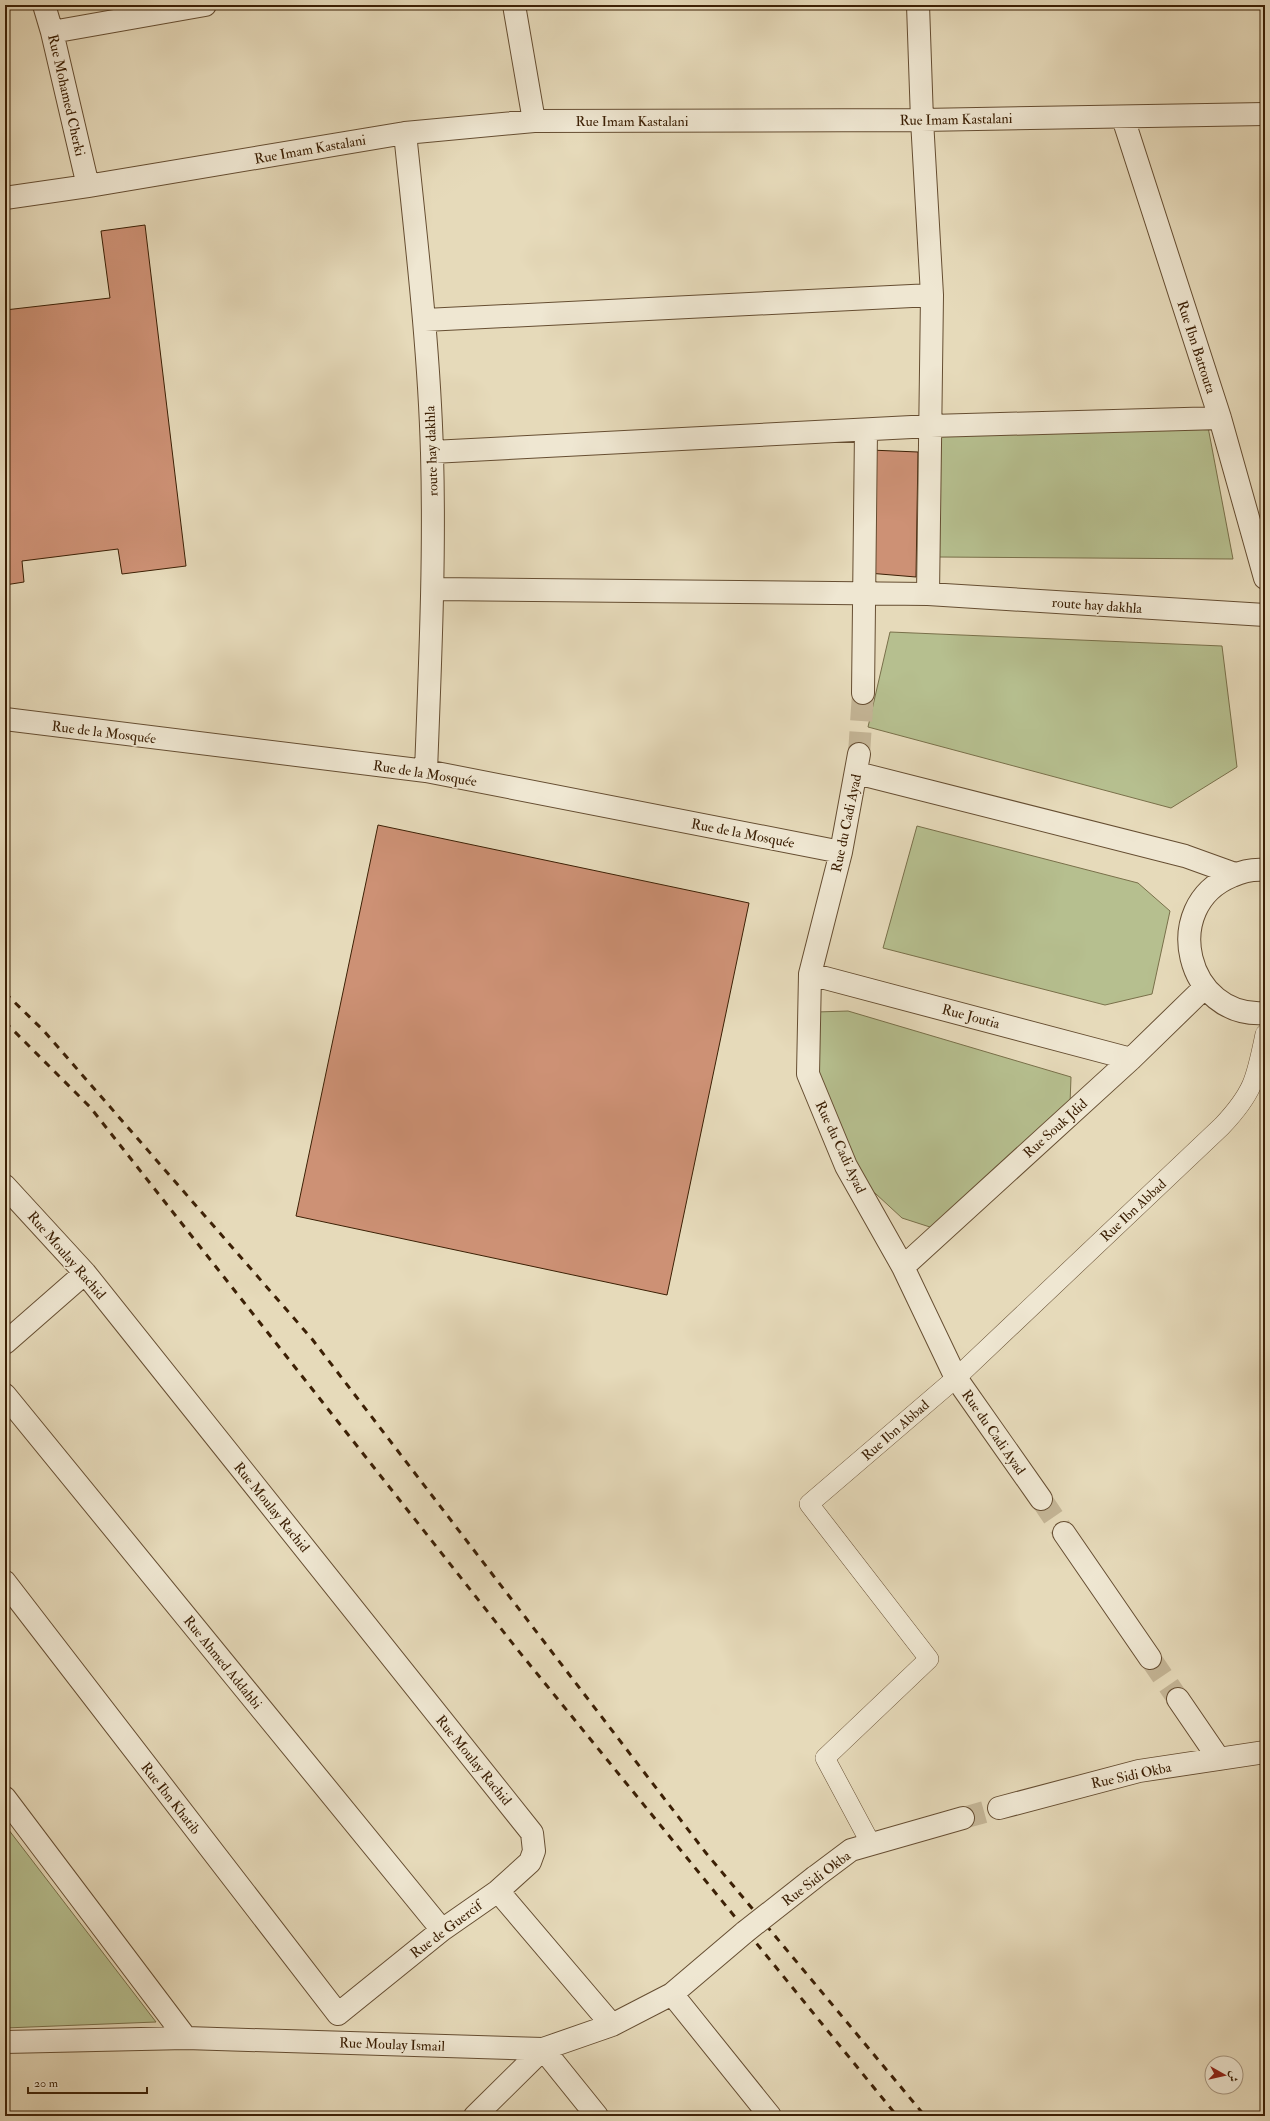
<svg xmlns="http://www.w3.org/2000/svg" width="1270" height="2121" font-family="'IM FELL Double Pica',Amiri,serif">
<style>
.green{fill:#b6bf8f;stroke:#79704a}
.building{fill:#cd9175;stroke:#3c2005}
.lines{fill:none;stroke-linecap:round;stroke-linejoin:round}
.minor-tunnel{stroke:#c4b596;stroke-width:22;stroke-dasharray:22 11;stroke-linecap:butt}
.service-casing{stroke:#664e32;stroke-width:20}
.minor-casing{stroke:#664e32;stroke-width:24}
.service{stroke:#efe7d2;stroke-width:19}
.minor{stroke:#efe7d2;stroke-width:22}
.rail{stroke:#3c2005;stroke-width:3;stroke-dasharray:7 7;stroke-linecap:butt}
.minor-bridge-casing{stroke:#664e32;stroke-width:24;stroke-linecap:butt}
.minor-bridge{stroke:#efe7d2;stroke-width:22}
.labels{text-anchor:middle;stroke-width:3.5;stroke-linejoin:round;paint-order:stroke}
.street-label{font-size:14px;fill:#3c2005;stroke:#efe7d2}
</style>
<rect width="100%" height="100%" fill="#e6daba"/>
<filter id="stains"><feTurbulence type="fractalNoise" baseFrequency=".005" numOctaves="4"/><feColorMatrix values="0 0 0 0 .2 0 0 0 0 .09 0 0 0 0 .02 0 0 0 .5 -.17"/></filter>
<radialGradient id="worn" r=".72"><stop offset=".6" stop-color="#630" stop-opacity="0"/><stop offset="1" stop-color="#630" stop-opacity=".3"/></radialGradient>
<path class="green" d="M1208 427 1233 559 938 557 937 433Z
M890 632 1222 646 1237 767 1171 808 868 727Z
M917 826 1138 883 1170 911 1152 994 1105 1005 883 948Z
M848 1011 1071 1077 1070 1104 933 1228 902 1218 863 1182 805 1049 816 1012Z
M5 1825 156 2022 5 2028Z"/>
<path class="building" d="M145 225 186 566 122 574 118 549 22 561 24 582 5 585V310L110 298 101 231Z
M870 450 918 452 916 577 868 573Z
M378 825 749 903 667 1295 296 1216Z"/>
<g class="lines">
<path class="minor-tunnel" d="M859 754 863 693
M1041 1499 1064 1533
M1150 1658 1178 1699
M963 1818 999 1808"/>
<defs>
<path id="service" d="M871 1844 825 1758 929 1659 809 1504 956 1378 1222 1126C1254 1092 1256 1078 1265 1034"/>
<path id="minor" d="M44 5 52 32 88 186
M514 5 534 121
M918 5 922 120 932 295 928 594
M52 32 205 5
M1123 118 1220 418 1265 578
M405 133C416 239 429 346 432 453 435 559 430 665 426 771
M5 198 88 186 405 133 534 121 922 120 1265 114
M425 320 932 295
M432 452 931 426 1220 418
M434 589 928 594 1265 615
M863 693 866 430
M5 719 426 771 841 852
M859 754 841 852 810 974 808 1074 846 1166 903 1267 956 1378 1041 1499
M857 773 1185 856 1235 874
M1265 870C1254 869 1243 871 1232 876 1159 906 1186 1019 1265 1013
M810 974 1131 1059
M5 1186 85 1273 532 1833 534 1851 530 1862 498 1891 442 1930 338 2014
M903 1267 1131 1059 1205 987
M5 1343 85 1273
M5 1395 442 1930
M1064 1533 1150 1658
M5 1582 338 2014
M1178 1699 1219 1759
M5 1798 186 2038
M999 1808 1139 1771 1265 1752
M815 1877 851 1850 963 1818
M498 1891 612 2025
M672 1994 770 2116
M5 2042 186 2038 543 2049 612 2025 672 1994 745 1932
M543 2049 597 2116
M475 2116 543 2049"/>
</defs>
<use href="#service" class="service-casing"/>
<use href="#minor" class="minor-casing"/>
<use href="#service" class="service"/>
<use href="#minor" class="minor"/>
<path class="rail" d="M5 993 44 1031 312 1339 706 1853 925 2116
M5 1022 90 1107 517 1649 897 2116"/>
<defs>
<path id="minor-bridge" d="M745 1932 815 1877"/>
</defs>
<use href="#minor-bridge" class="minor-bridge-casing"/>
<use href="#minor-bridge" class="minor-bridge"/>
</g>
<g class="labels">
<g class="street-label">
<text transform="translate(67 95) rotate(77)" y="5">Rue Mohamed Cherki</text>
<text transform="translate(956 119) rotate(-1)" y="5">Rue Imam Kastalani</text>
<text x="632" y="126">Rue Imam Kastalani</text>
<text transform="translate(310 149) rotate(-10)" y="5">Rue Imam Kastalani</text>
<text transform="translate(1197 347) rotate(72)" y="5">Rue Ibn Battouta</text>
<text transform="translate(431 451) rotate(-92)" y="5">route hay dakhla</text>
<text transform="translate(1097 605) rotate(4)" y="5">route hay dakhla</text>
<text transform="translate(104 732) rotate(7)" y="5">Rue de la Mosquée</text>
<text transform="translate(425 773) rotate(9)" y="5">Rue de la Mosquée</text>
<text transform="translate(846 823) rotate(-78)" y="5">Rue du Cadi Ayad</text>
<text transform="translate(743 833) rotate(11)" y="5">Rue de la Mosquée</text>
<text transform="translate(971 1016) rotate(15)" y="5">Rue Joutia</text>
<text transform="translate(1055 1128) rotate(-42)" y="5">Rue Souk Jdid</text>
<text transform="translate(841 1147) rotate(65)" y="5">Rue du Cadi Ayad</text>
<text transform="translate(1133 1210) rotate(-43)" y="5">Rue Ibn Abbad</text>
<text transform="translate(67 1255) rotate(49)" y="5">Rue Moulay Rachid</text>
<text transform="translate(895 1430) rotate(-41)" y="5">Rue Ibn Abbad</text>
<text transform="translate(994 1432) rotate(55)" y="5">Rue du Cadi Ayad</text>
<text transform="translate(272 1507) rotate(51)" y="5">Rue Moulay Rachid</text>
<text transform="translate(223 1662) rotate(51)" y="5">Rue Ahmed Addahbi</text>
<text transform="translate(474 1760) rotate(51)" y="5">Rue Moulay Rachid</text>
<text transform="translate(1131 1775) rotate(-12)" y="5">Rue Sidi Okba</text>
<text transform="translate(171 1798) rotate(52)" y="5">Rue Ibn Khatib</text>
<text transform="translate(816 1878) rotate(-37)" y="5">Rue Sidi Okba</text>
<text transform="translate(446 1929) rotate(-37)" y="5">Rue de Guercif</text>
<text transform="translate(392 2044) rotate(2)" y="5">Rue Moulay Ismail</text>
</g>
</g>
<rect width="1270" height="2121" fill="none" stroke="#e6daba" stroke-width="20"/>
<rect x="6" y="6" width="1258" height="2109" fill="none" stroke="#3c2005" stroke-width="2"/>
<rect x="10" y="10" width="1250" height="2101" fill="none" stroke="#3c2005"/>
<g transform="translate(1224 2075) rotate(98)"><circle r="19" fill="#efe7d2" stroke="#a79780"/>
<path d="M0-3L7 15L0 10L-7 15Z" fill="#8f2418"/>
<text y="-6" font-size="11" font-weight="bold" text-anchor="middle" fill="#3c2005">ش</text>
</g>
<path d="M28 2087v6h119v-6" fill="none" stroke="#3c2005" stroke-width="2"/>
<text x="34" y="2087" font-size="12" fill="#3c2005" stroke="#efe7d2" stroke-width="3" paint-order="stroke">20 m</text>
<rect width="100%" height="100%" filter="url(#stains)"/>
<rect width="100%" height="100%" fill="url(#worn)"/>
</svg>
